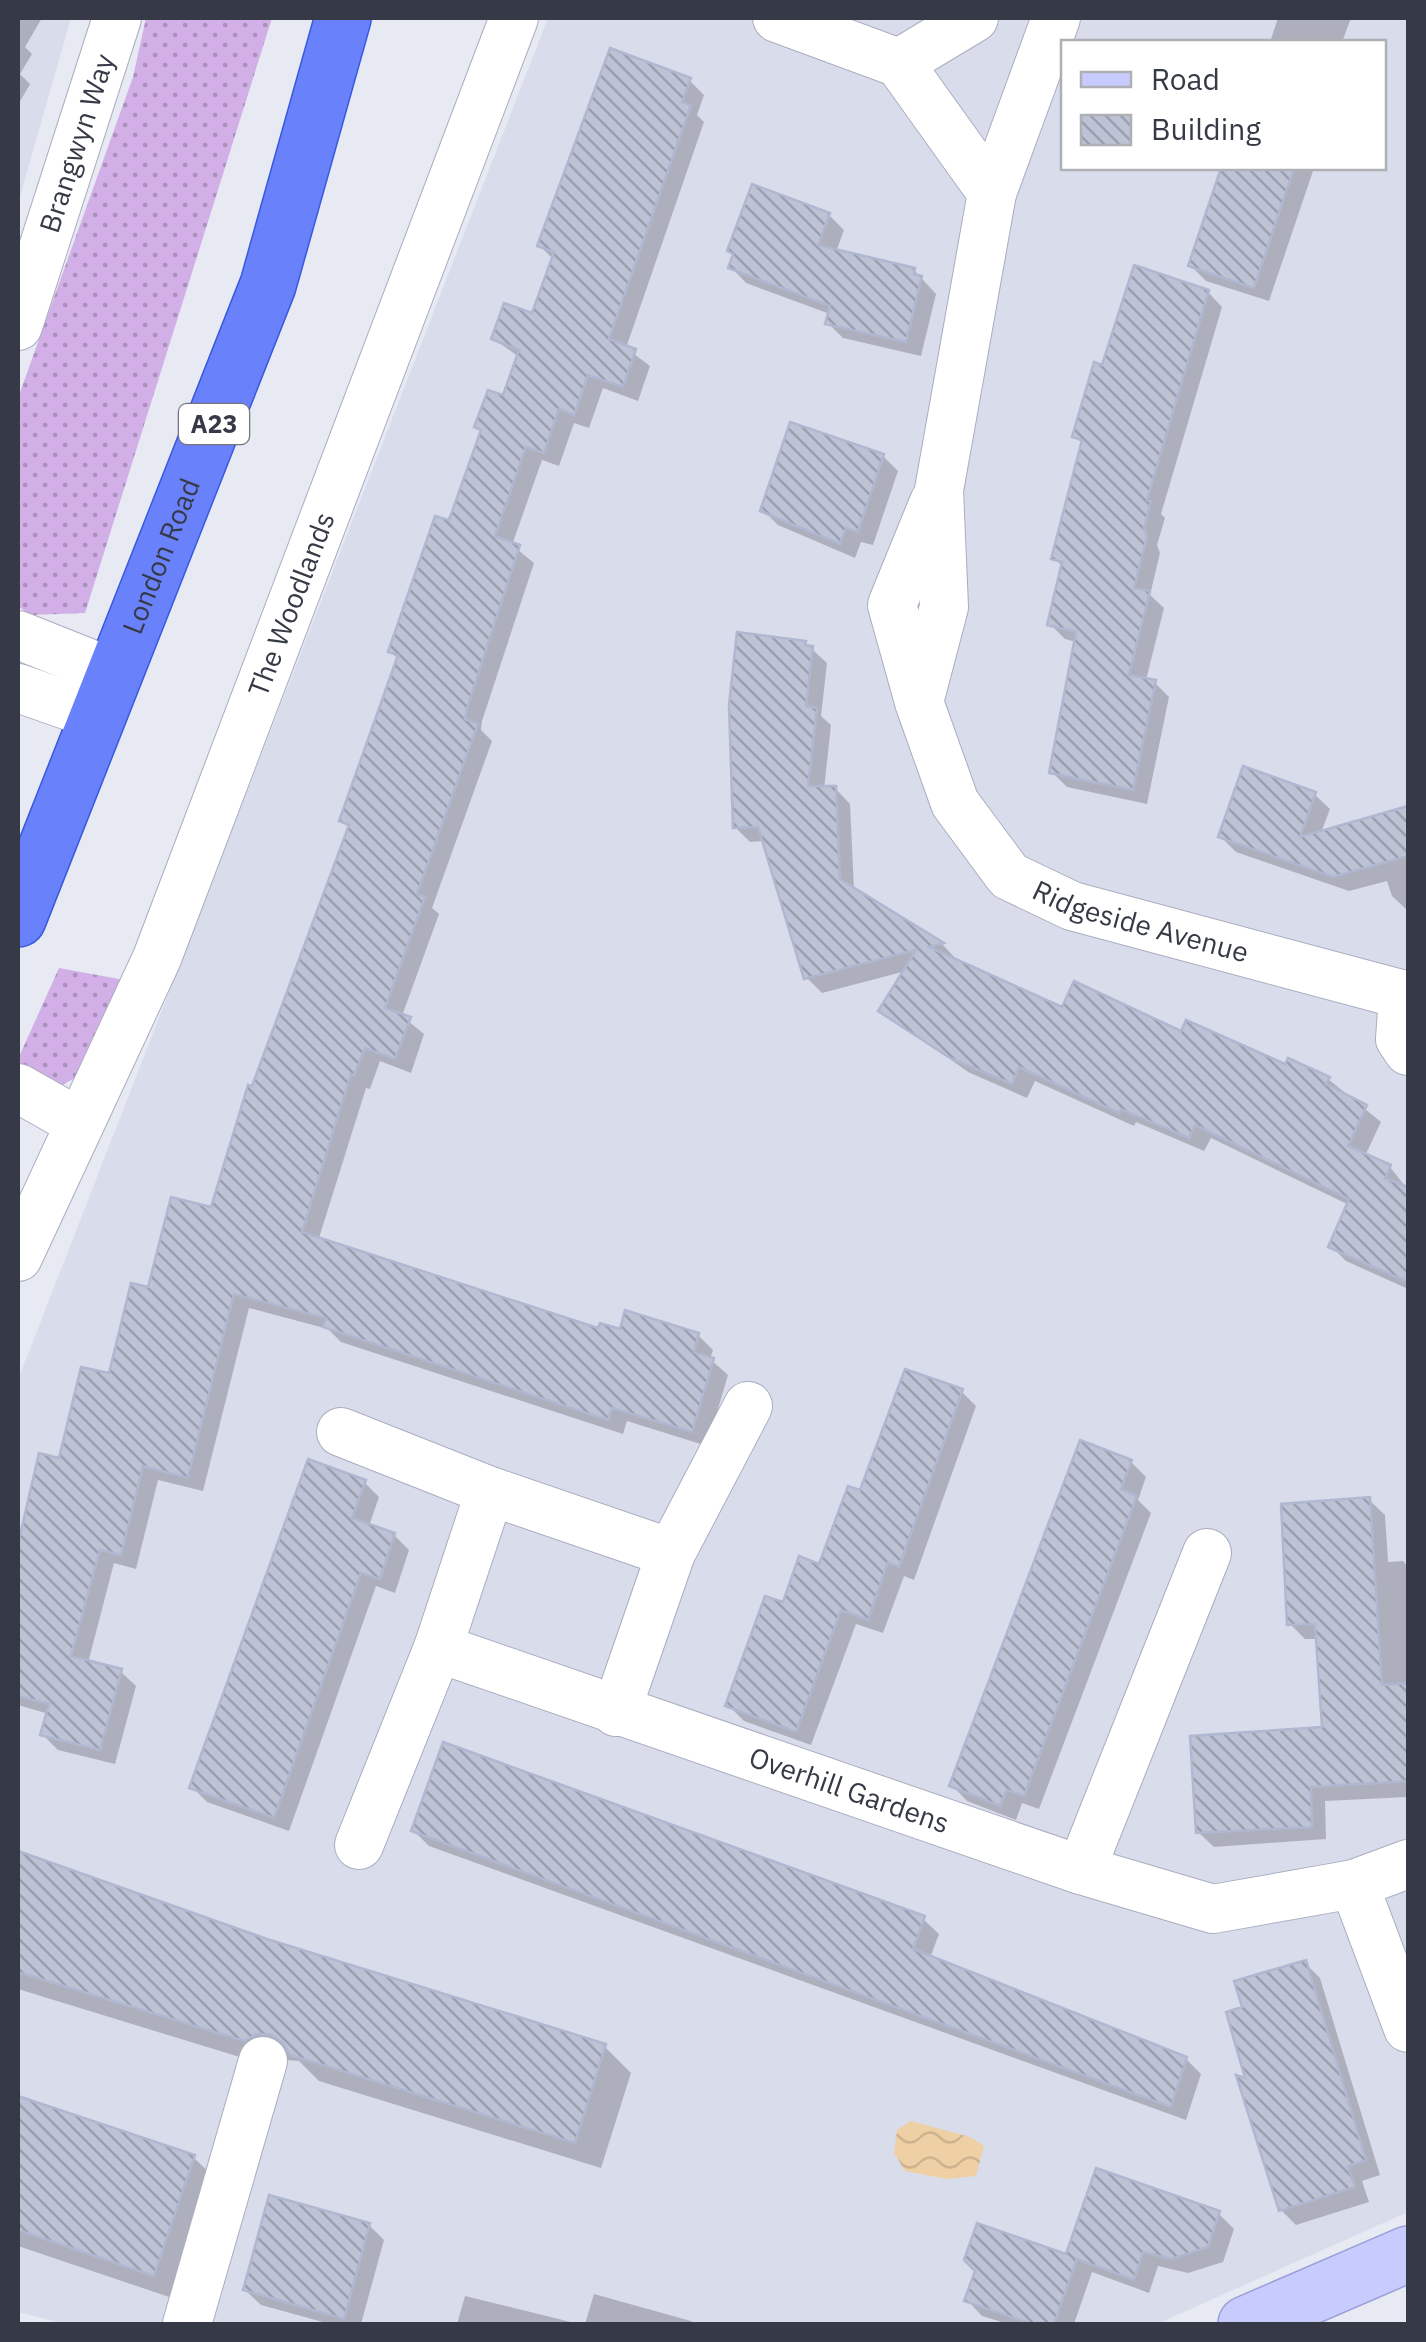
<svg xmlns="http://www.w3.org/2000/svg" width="1426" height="2342" font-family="'IBM Plex Sans',sans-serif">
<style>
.residential{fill:#d9dceb;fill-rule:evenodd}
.grass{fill:url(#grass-dots)}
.water{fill:url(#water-waves)}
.shadow{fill:#0003}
.building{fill:url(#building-back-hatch);stroke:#b0b7d0;stroke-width:2.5}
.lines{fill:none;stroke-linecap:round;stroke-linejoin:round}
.street-casing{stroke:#aaadbf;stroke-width:50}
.secondary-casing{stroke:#9a9fd6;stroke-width:58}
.highway-casing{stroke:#3959dc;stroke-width:58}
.street{stroke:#fff;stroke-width:48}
.secondary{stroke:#c7cbfe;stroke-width:55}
.highway{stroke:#6a81fc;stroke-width:55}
.labels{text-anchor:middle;stroke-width:10;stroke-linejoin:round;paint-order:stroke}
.shield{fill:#fff;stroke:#72757e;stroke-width:2.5}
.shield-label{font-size:25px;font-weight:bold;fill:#363a46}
.street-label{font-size:28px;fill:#363a46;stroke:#fff}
</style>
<defs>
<pattern id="grass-dots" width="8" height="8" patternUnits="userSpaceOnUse" patternTransform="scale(2.5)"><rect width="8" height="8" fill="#d2b0e7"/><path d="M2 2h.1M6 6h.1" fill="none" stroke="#ab90bd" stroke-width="1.8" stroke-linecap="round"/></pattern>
<pattern id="water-waves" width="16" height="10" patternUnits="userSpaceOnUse" patternTransform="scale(2.5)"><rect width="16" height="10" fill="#efd0a4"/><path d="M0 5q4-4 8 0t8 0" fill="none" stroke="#ceb38f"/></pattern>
<pattern id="building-back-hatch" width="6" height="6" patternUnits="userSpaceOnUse" patternTransform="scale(2.5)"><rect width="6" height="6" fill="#bdc2d5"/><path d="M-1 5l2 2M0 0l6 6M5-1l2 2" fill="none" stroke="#9a9faf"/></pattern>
</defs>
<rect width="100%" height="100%" fill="#e7e9f3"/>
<path class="residential" d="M18 18H71L18 203Z
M548 18H1408V2212L1157 2324H65L18 2312V1380ZM1064 42H1384V168H1064Z"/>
<path class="grass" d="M146 18H272L85 613 30 615 18 606V398L133 77Z
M59 968 130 981 81 1075 60 1086 32 1079 18 1059Z"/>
<path class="water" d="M911 2121 970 2137 984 2146 976 2176 946 2179 905 2171 894 2153 897 2130Z"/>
<path class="shadow" d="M18 18H42L25 47 32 54 20 74 30 84 18 105Z
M1278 18H1351L1342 42H1270Z
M689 80 704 95 697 115 704 122 626 348 650 366 638 401 603 388 589 428 574 423 559 466 542 460 512 545 534 563 482 721 481 730 492 741 432 908 439 914 402 1016 424 1034 411 1073 380 1061 370 1089 366 1088 319 1238 600 1331 698 1335 713 1350 710 1359 728 1375 707 1446 627 1421 623 1434 341 1342 328 1329 249 1308 203 1491 158 1480 136 1569 114 1563 88 1663 120 1671 136 1686 115 1764 58 1750 43 1735 49 1714 18 1705V1637L26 1605 18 1603V1546L111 1376 150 1290 213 1210 350 829 342 821 399 660 390 651 450 524 483 432 477 426 504 398 519 357 494 339 534 316 554 260 539 245Z
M1226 168H1314L1269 301 1206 281 1191 266Z
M829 215 844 230 836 252 914 270 936 294 921 356 843 338 828 323 830 314 746 283 731 267 735 256 730 251Z
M1208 292 1222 307 1161 514 1165 518 1157 545 1160 553 1150 595 1164 608 1146 680 1154 682 1169 697 1147 804 1067 787 1052 772 1076 642 1065 639 1050 624 1063 567 1054 558 1084 445 1075 436 1104 368Z
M883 456 898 471 873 545 861 542 855 558 778 525 763 510Z
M805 643 827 663 821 716 831 725 824 789 835 788 850 804 854 890 943 945 956 959 951 960 1063 1010 1182 1034 1328 1079 1381 1122 1365 1156 1390 1167 1408 1190V1289L1346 1261 1331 1246 1349 1205 1211 1138 1204 1151 1136 1122 1134 1126 1035 1081 1027 1098 968 1072 882 1010 906 971 822 993 806 977 765 841 750 842 735 827Z
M1314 794 1330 809 1321 833 1408 808V911L1392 896 1387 881 1349 891 1236 852 1221 837Z
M961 1391 976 1406 914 1580 904 1576 883 1633 856 1624 811 1745 744 1721 728 1705 784 1606 821 1567 862 1494Z
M1131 1462 1146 1477 1138 1500 1151 1513 1039 1809 1022 1803 1016 1820 967 1801 952 1785Z
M364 1482 379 1497 369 1526 394 1535 409 1550 395 1593 376 1586 289 1831 207 1802 192 1787Z
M1369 1500 1385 1515 1388 1562 1403 1561 1408 1567V1797L1325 1801 1326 1839 1214 1847 1198 1832 1324 1730 1318 1639H1305L1290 1624Z
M414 1831 923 1919 939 1934 930 1958 1186 2059 1201 2074 1186 2120 429 1846Z
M18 1854 266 1941 604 2046 631 2073 601 2168 319 2081 299 2061 285 2060 272 2067 18 1989Z
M1305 1963 1320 1978 1380 2175 1362 2181 1369 2202 1296 2225 1281 2210 1249 2082 1245 2009Z
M18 2099 194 2158 221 2184 181 2301 18 2246Z
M1219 2214 1234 2229 1223 2262 1188 2273 1158 2266 1149 2293 1092 2272 1074 2324H1008L982 2316 967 2300 978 2271 1067 2257Z
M369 2225 384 2240 361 2324H330L261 2305 245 2290Z
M594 2294 691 2321 694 2324H585Z
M465 2296 579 2324H457Z"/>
<path class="building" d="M610 48 691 78 682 102 691 105 609 339 636 349 623 387 588 375 574 415 559 409 544 453 526 447 495 536 520 545 468 705 465 719 478 724 417 894 425 897 385 1008 411 1017 395 1059 365 1048 354 1075 351 1074 302 1232 598 1328 600 1323 620 1329 625 1310 699 1333 694 1352 714 1358 692 1432 612 1408 608 1420 323 1327 326 1318 234 1294 188 1478 143 1466 121 1555 100 1550 71 1656 122 1669 100 1750 40 1735 49 1704 18 1696V1544L39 1453 59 1458 81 1367 109 1373 131 1283 148 1287 171 1197 211 1207 248 1085 252 1086 349 825 339 821 398 655 388 652 435 516 449 520 481 430 474 427 488 390 503 395 519 350 491 339 504 303 532 313 554 252 537 246Z
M1221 168H1294L1254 288 1188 266Z
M752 184 830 213 818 245 915 268 914 274 922 276 906 342 825 324 830 306 728 268 733 254 727 251Z
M1134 265 1209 290 1147 500 1151 501 1144 528 1147 536 1134 588 1150 591 1129 675 1156 680 1133 790 1049 773 1076 632 1047 625 1062 562 1051 559 1082 440 1072 437 1094 362 1102 365Z
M790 422 884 454 858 532 846 528 840 544 760 511Z
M737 632 806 641 805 645 813 646 806 706 817 708 808 786H836L840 879 944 943 929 947 1062 1007 1074 981 1181 1031 1186 1020 1285 1064 1288 1058 1330 1077 1326 1084 1367 1105 1348 1146 1391 1165 1385 1178 1408 1187V1282L1328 1247 1349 1199 1195 1125 1189 1138 1121 1109 1119 1113 1019 1067 1012 1084 950 1058 878 1011 916 950 804 979 758 827 733 828 729 705Z
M1243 766 1316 792 1300 837 1408 806V856L1333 877 1218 837Z
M905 1369 963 1389 899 1567 888 1562 868 1620 841 1610 796 1732 725 1706 765 1596 783 1602 799 1556 819 1564 848 1486 860 1490Z
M1080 1440 1132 1460 1121 1489 1137 1496 1024 1796 1007 1790 1000 1806 949 1786Z
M308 1459 366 1480 352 1518 395 1533 380 1579 361 1573 274 1818 189 1788Z
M1370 1497 1382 1685 1408 1683V1781L1311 1787 1312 1827 1196 1833 1190 1736 1322 1727 1315 1624 1287 1625 1281 1504Z
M443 1742 925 1916 913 1949 1187 2057 1171 2107 411 1831Z
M18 1851 267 1939 606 2044 575 2143 290 2055 283 2043 272 2035 257 2034 244 2041 18 1972Z
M1306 1960 1366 2160 1348 2166 1355 2187 1279 2211 1236 2075 1245 2078 1226 2012 1242 2007 1234 1981Z
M18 2096 195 2155 154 2276 18 2230Z
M1096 2168 1220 2211 1208 2247 1172 2259 1143 2252 1134 2280 1077 2259 1054 2324H1032L964 2301 975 2271 964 2260 977 2223 1066 2254Z
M269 2195 370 2223 344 2319 243 2290Z"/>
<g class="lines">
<defs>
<g id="street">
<path id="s1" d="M777 18 899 63 992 193 939 490 944 607 919 702 955 803 1009 876 1072 906 1408 996"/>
<path d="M899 63 974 18"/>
<path d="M992 193 1056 18"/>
<path id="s2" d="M18 326 117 18"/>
<path d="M18 635 116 674"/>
<path d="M18 688 101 717"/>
<path d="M918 698 892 605 934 502"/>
<path d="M1403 996 1400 1039 1408 1051"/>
<path d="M18 1088 78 1122"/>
<path id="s3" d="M18 1257 157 958 514 18"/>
<path d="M341 1432 490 1491"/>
<path d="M671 1553 748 1406"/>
<path id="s4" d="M616 1712 671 1553 490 1491 438 1648 1081 1870 1213 1909 1354 1884 1408 2028"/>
<path d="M359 1845 438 1648"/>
<path d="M1081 1870 1207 1553"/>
<path d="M1354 1884 1408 1864"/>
<path d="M187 2324 263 2061"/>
</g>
<path id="secondary" d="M1246 2324 1408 2254"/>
<g id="highway">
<path id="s5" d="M18 919 268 285 343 18"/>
</g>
</defs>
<use href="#street" class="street-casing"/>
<use href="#secondary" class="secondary-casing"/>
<use href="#highway" class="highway-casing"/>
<use href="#street" class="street"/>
<use href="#secondary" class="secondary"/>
<use href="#highway" class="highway"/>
</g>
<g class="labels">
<rect class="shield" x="179" y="404" width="70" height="40" rx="8"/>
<g class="shield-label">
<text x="214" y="433">A23</text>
</g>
<g class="street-label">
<text dy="10" stroke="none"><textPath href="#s2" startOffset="192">Brangwyn Way</textPath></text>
<text dy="10" stroke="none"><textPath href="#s5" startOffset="390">London Road</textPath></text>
<text dy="10" stroke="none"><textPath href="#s3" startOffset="708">The Woodlands</textPath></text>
<text dy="10" stroke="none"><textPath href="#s1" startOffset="1145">Ridgeside Avenue</textPath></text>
<text dy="10" stroke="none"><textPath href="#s4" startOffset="960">Overhill Gardens</textPath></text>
</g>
</g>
<rect width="1426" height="2342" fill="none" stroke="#363a46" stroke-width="40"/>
<rect x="1061" y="40" width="325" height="130" fill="#ffffff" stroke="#afb0b5" stroke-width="2.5"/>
<rect x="1081" y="72" width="50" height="15" fill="#c7cbfe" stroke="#afb0b5" stroke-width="2.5"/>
<text x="1151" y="90" font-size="30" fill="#363a46">Road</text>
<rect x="1081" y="115" width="50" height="30" fill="url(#building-back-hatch)" stroke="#afb0b5" stroke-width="2.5"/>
<text x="1151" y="140" font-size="30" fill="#363a46">Building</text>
</svg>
